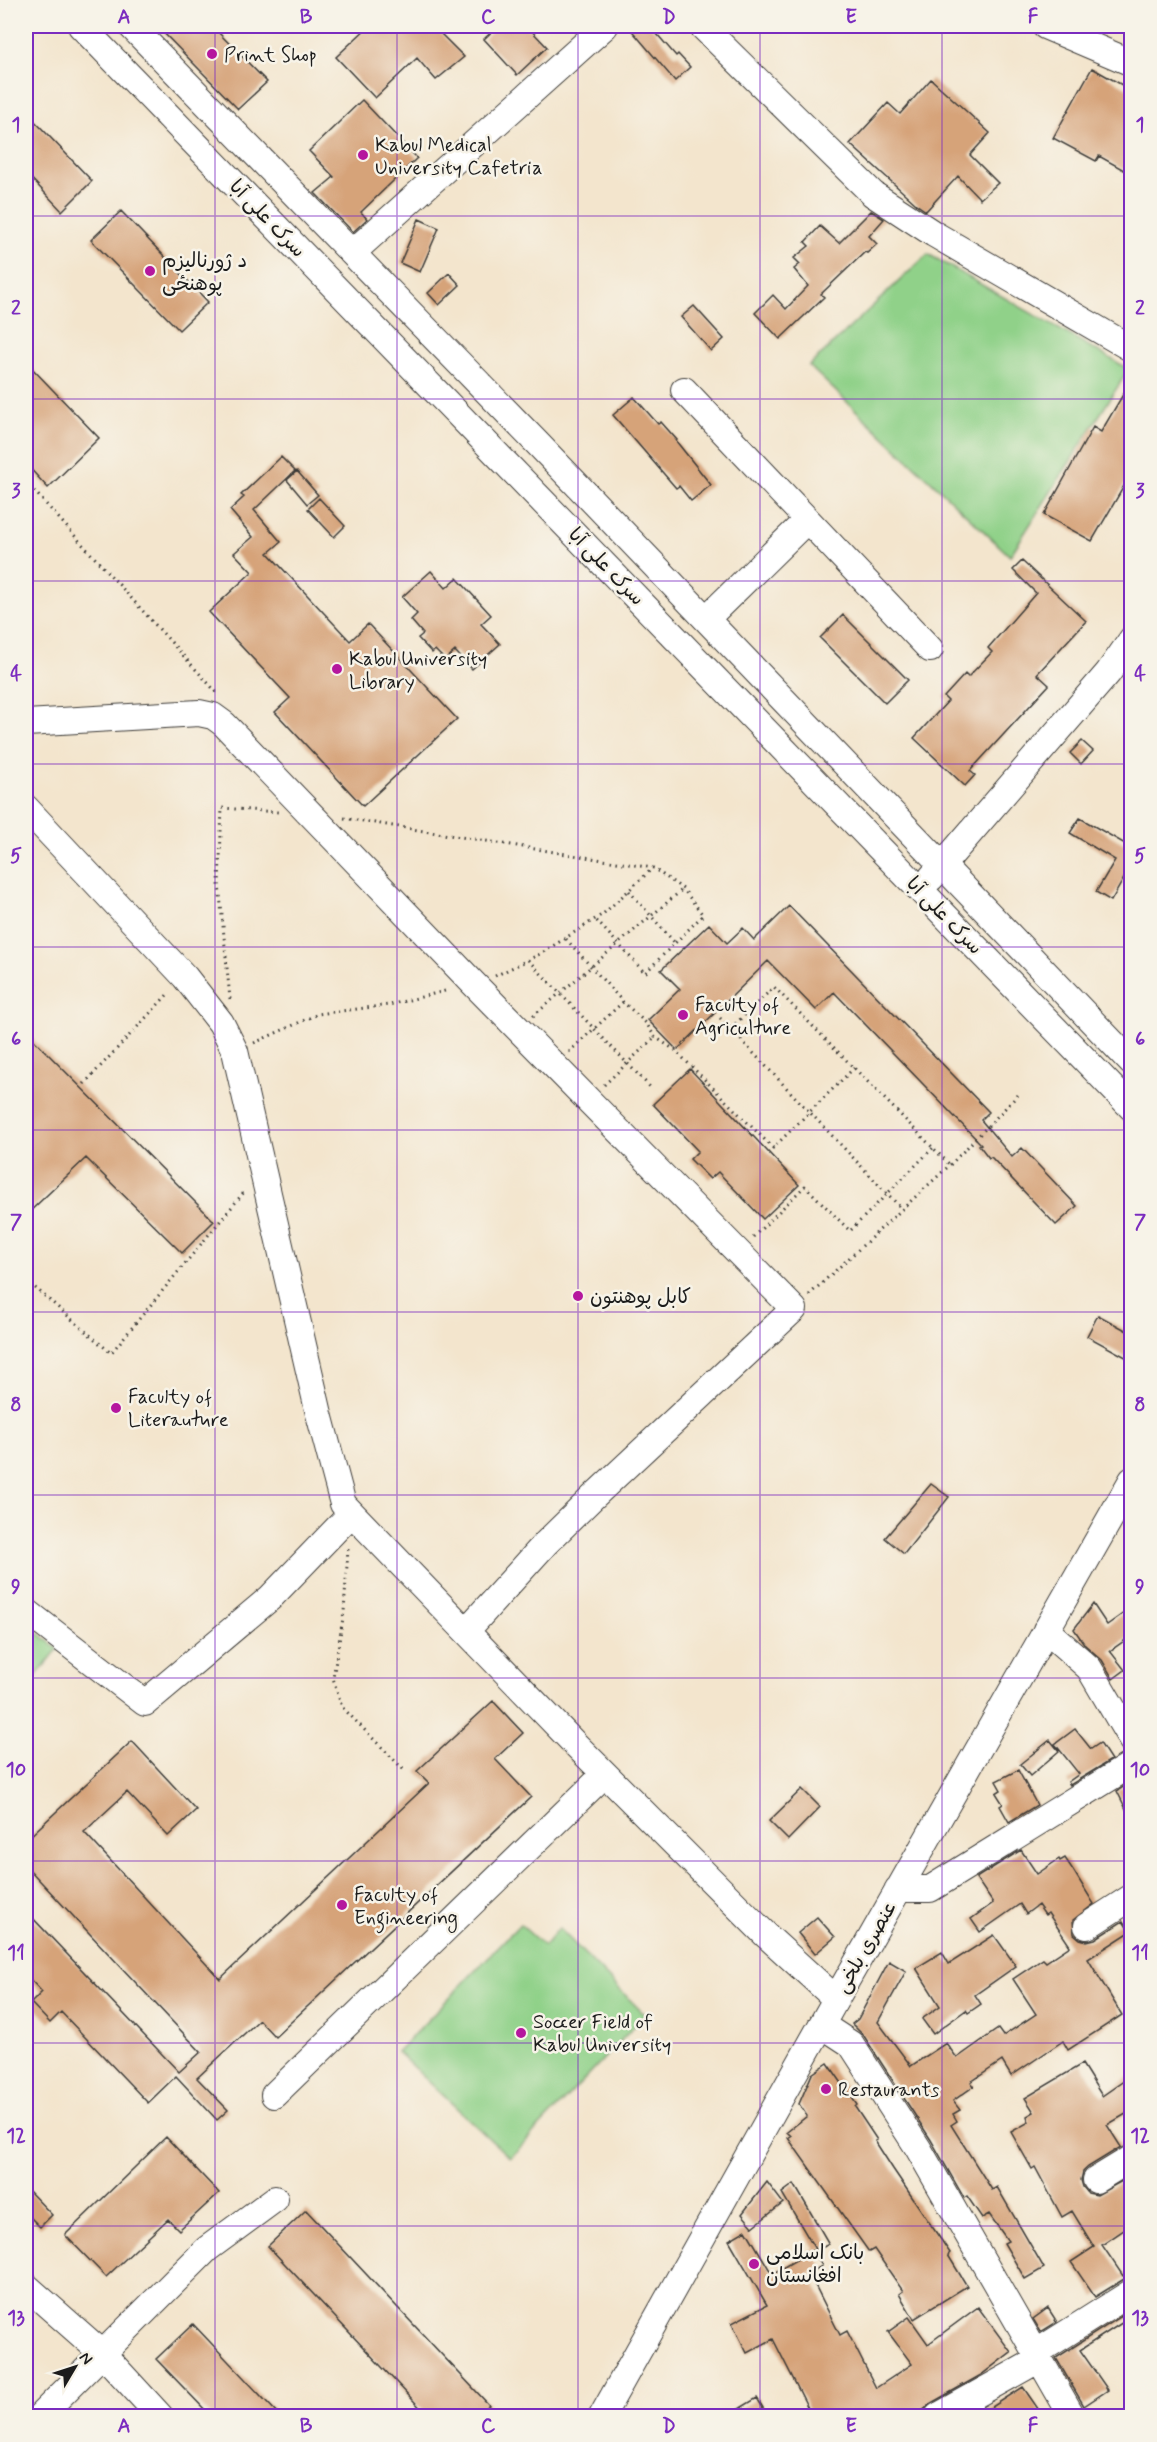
<svg xmlns="http://www.w3.org/2000/svg" width="1157" height="2442" font-family="Mynerve,'Playpen Sans Arabic',sans-serif">
<style>
.green{fill:#90d189;stroke:#567652;stroke-width:1.5}
.building{fill:#d6a379}
.lines{fill:none;stroke-linecap:round;stroke-linejoin:round}
.minor-casing{stroke:#3c3a37;stroke-width:28}
.path{stroke:#3c3a37;stroke-width:3;stroke-dasharray:1.5 4.5;stroke-linecap:butt}
.minor{stroke:#fff;stroke-width:26}
.grid{fill:none;stroke:#7b2cbf;stroke-width:1.5;stroke-opacity:0.55}
.poi-dot{fill:#b5179e;stroke:#f7f3e8;stroke-width:2}
.labels{text-anchor:middle;stroke-width:5;stroke-linejoin:round;paint-order:stroke}
.poi-label{font-size:20px;fill:#1c1c1c;stroke:#f7f3e8;text-anchor:start}
.street-label{font-size:20px;fill:#1c1c1c;stroke:#f7f3e8}
.neatline{fill:none;stroke:#7b2cbf;stroke-width:2}
.grid-label{font-size:20px;text-anchor:middle;font-weight:bold;fill:#7b2cbf}
</style>
<rect width="100%" height="100%" fill="#f7f3e8"/>
<filter id="ink" filterUnits="userSpaceOnUse"><feTurbulence type="fractalNoise" baseFrequency=".0167" numOctaves="2"/><feDisplacementMap in="SourceGraphic" scale="12" xChannelSelector="R" yChannelSelector="G"/><feConvolveMatrix kernelMatrix="1 2 1 2 8 2 1 2 1" color-interpolation-filters="sRGB"/></filter>
<filter id="wash" filterUnits="userSpaceOnUse"><feTurbulence type="fractalNoise" baseFrequency=".008" numOctaves="4" result="noise"/><feDisplacementMap in="SourceGraphic" scale="24" xChannelSelector="R" yChannelSelector="G"/><feGaussianBlur stdDeviation="1.35" result="paint"/><feColorMatrix in="noise" values="0 0 0 0 0 0 0 0 0 0 0 0 0 0 0 0 0 1.4 0 .05"/><feComposite in="paint" operator="in"/></filter>
<g filter="url(#wash)">
<rect width="100%" height="100%" fill="#f3e5cd"/>
<path class="green" d="M928 254 1129 369 1010 556 809 366Z
M26 1623 58 1649 26 1688Z
M520 1924 544 1946 559 1928 645 2015 510 2158 397 2052Z"/>
<g id="blocks">
<path class="building" d="M157 26H212L267 82 238 109Z
M369 26H433L464 57 436 80 417 58 375 98 336 57Z
M498 26H527L547 47 517 75 484 39Z
M628 26H650L676 56 678 54 690 67 675 81Z
M1092 68 1131 90V174L1099 156 1096 161 1053 138Z
M931 79 990 133 970 155 998 183 980 199 958 176 926 211 916 204 850 144 888 103 900 114Z
M362 100 417 158 361 212 367 219 353 232 315 193 334 177 309 151Z
M26 112 92 181 62 211 26 173Z
M121 211 208 302 179 330 91 240Z
M871 211 884 219 869 236 877 244 867 253 865 252 821 294 824 297 780 339 755 313 773 295 786 309 808 286 794 269 800 264 794 258 809 246 805 242 820 226 839 243Z
M419 219 439 228 420 272 400 263Z
M449 273 460 285 439 305 428 293Z
M694 306 724 339 711 351 681 317Z
M26 362 99 438 48 488 26 464Z
M1131 381V474L1092 541 1044 515 1093 427 1101 432Z
M634 397 658 424 661 422 677 440 676 441 711 485 691 501 679 486 676 488 613 415Z
M281 457 295 471 254 510 281 542 268 553 350 641 368 624 457 719 363 806 275 712 290 698 209 612 252 572 234 553 253 537 230 510 244 497 241 495Z
M297 471 318 495 307 504 287 480Z
M319 498 345 526 334 537 308 509Z
M1022 561 1086 621 1037 674 1049 685 970 771 975 775 965 786 914 738 948 701 944 697 965 674 968 677 992 652 988 648 1036 593 1013 570Z
M431 571 446 588 457 578 491 615 481 624 500 644 472 669 455 651 445 660 435 650 432 653 418 638 423 634 411 620 417 614 402 597Z
M843 615 908 680 885 703 820 638Z
M1082 741 1093 751 1081 764 1070 753Z
M1080 818 1125 844 1131 832V869L1130 868 1111 901 1096 892 1115 860 1070 833Z
M789 906 989 1112 981 1120 1012 1157 1022 1148 1077 1206 1056 1225 991 1157 989 1158 979 1145 981 1144 834 992 816 1010 768 961 677 1050 648 1020 680 989 661 970 709 924 727 943 743 928 754 940Z
M26 1032 214 1221 182 1253 86 1158 26 1215Z
M690 1069 799 1185 763 1219 718 1172 710 1179 690 1159 698 1151 653 1104Z
M1098 1315 1131 1333V1360L1087 1336Z
M931 1484 949 1497 904 1554 885 1538Z
M1093 1604 1107 1625 1131 1608V1636L1110 1651 1125 1670 1113 1679 1102 1660 1085 1645 1074 1629Z
M493 1701 523 1733 495 1759 531 1797 275 2037 259 2020 197 2078 228 2110 217 2120 176 2076 148 2103 61 2012 50 2023 31 2003 42 1992 26 1975V1911L179 2072 201 2052 26 1866V1840L132 1741 196 1810 168 1836 127 1792 84 1832 220 1979 429 1783 417 1771Z
M1075 1729 1091 1749 1100 1743 1111 1760 1070 1785 1068 1782 1079 1774 1055 1744Z
M1050 1740 1059 1751 1030 1776 1020 1764Z
M1018 1770 1037 1805 1009 1822 1000 1806 1003 1804 996 1793 1001 1790 996 1781Z
M1131 1782V1819L1117 1791Z
M802 1789 820 1807 788 1840 769 1821Z
M1021 1850 1037 1874 1059 1859 1060 1861 1065 1858 1073 1870 1094 1904 1073 1920 1074 1934 1080 1939 1087 1941 1095 1939 1123 1921 1130 1932 1088 1959 1122 2015 1068 2050 1063 2041 1011 2076 1002 2061 971 2082 974 2086 953 2101 960 2110 953 2114 957 2121 951 2125 992 2190 997 2187 1044 2268 1025 2279 1004 2243 1008 2241 989 2214 982 2218 967 2196 964 2198 931 2140 864 2036 852 2024 858 2019 889 1961 906 1971 878 2022 911 2066 946 2043 957 2058 998 2029 1003 2036 1036 2014 1013 1979 1043 1959 1046 1962 1070 1946 1048 1913 1045 1915 1038 1905 1026 1914 1020 1904 980 1932 971 1919 993 1903 976 1878Z
M817 1917 835 1937 815 1954 798 1933Z
M994 1935 1016 1966 975 1995 981 2004 968 2013 966 2010 933 2034 922 2019 940 2006 916 1968 942 1952 949 1964Z
M828 2063 857 2105 855 2107 877 2140 875 2141 893 2169 950 2253 948 2255 967 2286 914 2319 899 2294 903 2291 874 2249 869 2252 788 2138 791 2136 787 2132 807 2116 799 2104 812 2074Z
M1082 2064 1102 2096 1131 2076V2111L1107 2125 1121 2147 1088 2167 1083 2172 1081 2180 1083 2187 1088 2193 1097 2195 1131 2176V2225L1102 2245 1123 2276 1131 2270V2277L1124 2279 1095 2297 1071 2262 1094 2247 1072 2211 1062 2217 1035 2167 1032 2169 1011 2132 1029 2122 1027 2116 1034 2112 1025 2098Z
M166 2137 219 2193 179 2230 168 2219 106 2277 65 2235Z
M767 2182 783 2203 753 2227 742 2214Z
M794 2184 829 2244 816 2251 782 2193Z
M26 2188 52 2215 40 2227 26 2213Z
M306 2210 489 2405 477 2416H428L268 2246Z
M746 2230 772 2274 813 2250 822 2266 809 2273 840 2335 847 2331 876 2388 912 2364 888 2332 909 2317 928 2344 978 2307 1011 2352 981 2375 931 2403 917 2416H812L773 2339 747 2353 732 2323 767 2305 729 2240Z
M1048 2308 1057 2322 1041 2332 1033 2319Z
M1131 2310V2317L1080 2350 1108 2390 1084 2406 1056 2358Z
M193 2324 280 2416H211L156 2359Z
M1023 2387 1043 2416H978Z
M757 2398 768 2416H727Z"/>
</g>
</g>
<g filter="url(#ink)">
<use href="#blocks" fill-opacity="0" stroke="#3c3a37" stroke-width="1.5"/>
<g class="lines">
<defs>
<path id="minor" d="M81 26 1132 1108
M131 26 537 443 1132 1063
M702 26 873 194 934 234 1132 349
M1045 26 1132 63
M352 253 605 26
M684 390 930 649
M706 619 807 520
M26 723 199 713 213 716 224 724 473 983 794 1309 593 1497 545 1544 467 1630
M26 808 185 977 221 1023 235 1051 319 1414 343 1504 576 1745 767 1936 836 1999
M931 878 1108 673 1132 639
M26 1611 145 1703 270 1598 351 1514
M1046 1630 1089 1668 1132 1741
M898 1889H930L1132 1764
M1087 1926 1132 1897
M822 2025 851 2044 918 2148 1072 2416
M274 2095 605 1774
M1096 2180 1132 2158
M26 2286 102 2353 160 2416
M1037 2352 1132 2292
M40 2416 207 2249 275 2199
M602 2416 836 1999 1132 1480
M938 2416 1040 2359"/>
</defs>
<use href="#minor" class="minor-casing"/>
<path class="path" d="M26 482 218 694
M344 818 653 868 683 889 703 915 645 973 595 919
M629 891 675 943
M566 939 623 1002 646 1023 655 1037 675 1050 773 1148 854 1068
M528 960 651 1088
M495 976 542 953 603 914 653 868
M230 999 219 884 222 808 278 812
M533 1016 683 889
M720 1018 901 1208
M731 1028 774 987 950 1165
M254 1043 318 1014 389 1005 449 990
M569 1052 623 1002
M84 1084 169 993
M604 1085 655 1037
M753 1237 805 1186 850 1231 933 1148
M26 1280 111 1353 245 1191
M809 1295 950 1165 1018 1095
M348 1549 344 1612 333 1678 342 1707 404 1770"/>
<use href="#minor" class="minor"/>
</g>
</g>
<path class="grid" d="M215 26V2416M397 26V2416M578 26V2416M760 26V2416M942 26V2416M26 216H1132M26 399H1132M26 581H1132M26 764H1132M26 947H1132M26 1130H1132M26 1312H1132M26 1495H1132M26 1678H1132M26 1861H1132M26 2043H1132M26 2226H1132"/>
<g class="poi-dot">
<circle cx="212" cy="54" r="6"/>
<circle cx="363" cy="155" r="6"/>
<circle cx="150" cy="271" r="6"/>
<circle cx="337" cy="669" r="6"/>
<circle cx="683" cy="1015" r="6"/>
<circle cx="578" cy="1296" r="6"/>
<circle cx="116" cy="1408" r="6"/>
<circle cx="342" cy="1905" r="6"/>
<circle cx="521" cy="2033" r="6"/>
<circle cx="826" cy="2089" r="6"/>
<circle cx="754" cy="2264" r="6"/>
</g>
<g class="labels">
<g class="poi-label">
<text x="224" y="61">Print Shop</text>
<text x="375" y="151">Kabul Medical<tspan x="375" dy="23">University Cafetria</tspan></text>
<text x="162" y="267">د ژورنالیزم<tspan x="162" dy="23">پوهنحٔی</tspan></text>
<text x="349" y="665">Kabul University<tspan x="349" dy="23">Library</tspan></text>
<text x="695" y="1011">Faculty of<tspan x="695" dy="23">Agriculture</tspan></text>
<text x="590" y="1303">کابل پوهنتون</text>
<text x="128" y="1403">Faculty of<tspan x="128" dy="23">Literauture</tspan></text>
<text x="354" y="1901">Faculty of<tspan x="354" dy="23">Engineering</tspan></text>
<text x="533" y="2028">Soccer Field of<tspan x="533" dy="23">Kabul University</tspan></text>
<text x="838" y="2096">Restaurants</text>
<text x="766" y="2259">بانک اسلامی<tspan x="766" dy="23">افغانستان</tspan></text>
</g>
<g class="street-label">
<text transform="translate(268 218) rotate(46)" y="7">سرک علی آبا</text>
<text transform="translate(607 566) rotate(46)" y="7">سرک علی آبا</text>
<text transform="translate(945 915) rotate(46)" y="7">سرک علی آبا</text>
<text transform="translate(865 1947) rotate(-60)" y="7">عنصری بلخی</text>
</g>
</g>
<rect width="1157" height="2442" fill="none" stroke="#f7f3e8" stroke-width="66"/>
<g transform="translate(75 2367) rotate(51)" stroke="#f7f3e8" stroke-width="4.5" paint-order="stroke">
<path d="M0-4.5L10 22L0 15L-10 22Z" fill="#1c1c1c"/>
<text y="-9" font-size="16" font-weight="bold" text-anchor="middle" fill="#1c1c1c">N</text>
</g>
<rect x="33" y="33" width="1091" height="2376" class="neatline"/>
<g class="grid-label">
<text x="124" y="23">A</text>
<text x="306" y="23">B</text>
<text x="488" y="23">C</text>
<text x="669" y="23">D</text>
<text x="851" y="23">E</text>
<text x="1033" y="23">F</text>
<text x="16" y="131">1</text>
<text x="1140" y="131">1</text>
<text x="16" y="314">2</text>
<text x="1140" y="314">2</text>
<text x="16" y="497">3</text>
<text x="1140" y="497">3</text>
<text x="16" y="680">4</text>
<text x="1140" y="680">4</text>
<text x="16" y="862">5</text>
<text x="1140" y="862">5</text>
<text x="16" y="1045">6</text>
<text x="1140" y="1045">6</text>
<text x="16" y="1228">7</text>
<text x="1140" y="1228">7</text>
<text x="16" y="1411">8</text>
<text x="1140" y="1411">8</text>
<text x="16" y="1593">9</text>
<text x="1140" y="1593">9</text>
<text x="16" y="1776">10</text>
<text x="1140" y="1776">10</text>
<text x="16" y="1959">11</text>
<text x="1140" y="1959">11</text>
<text x="16" y="2142">12</text>
<text x="1140" y="2142">12</text>
<text x="16" y="2324">13</text>
<text x="1140" y="2324">13</text>
<text x="124" y="2432">A</text>
<text x="306" y="2432">B</text>
<text x="488" y="2432">C</text>
<text x="669" y="2432">D</text>
<text x="851" y="2432">E</text>
<text x="1033" y="2432">F</text>
</g>
</svg>
